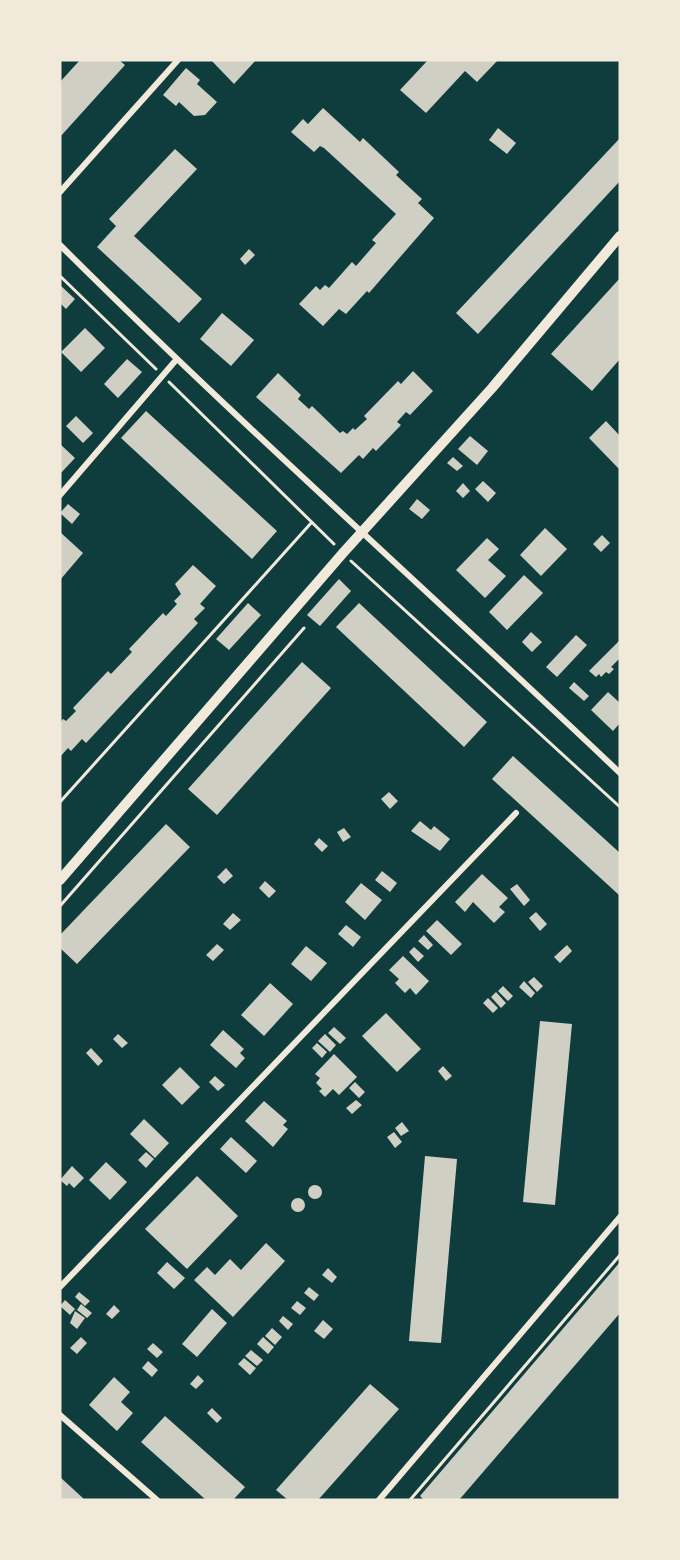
<svg xmlns="http://www.w3.org/2000/svg" width="680" height="1560" font-family="Roboto,sans-serif">
<style>
.building{fill:#cfcfc3}
.lines{fill:none;stroke-linecap:round;stroke-linejoin:round}
.path{stroke:#f1e9da;stroke-width:3}
.minor{stroke:#f1e9da;stroke-width:6}
.tertiary{stroke:#f1e9da;stroke-width:10}
</style>
<rect width="100%" height="100%" fill="#0f3d3e"/>
<path class="building" d="M80 60H119L125 65 60 137V82Z
M211 60H256L234 84Z
M428 60H498L477 82 465 71 426 113 400 90Z
M186 68 200 80 197 84 217 102 205 115 194 116 179 102 176 106 163 95Z
M323 108 360 142 363 138 399 172 396 175 422 199 418 203 434 218 369 293 367 291 346 314 339 309 323 326 299 304 316 286 320 290 325 285 329 288 352 262 356 266 376 243 372 240 396 214 324 148 320 146 314 152 291 132 303 119 308 124Z
M498 128 516 143 507 154 489 140Z
M620 138V181L478 334 456 313Z
M175 149 197 169 134 236 202 299 179 323 97 247 116 226 109 219Z
M249 249 255 255 245 265 240 259Z
M620 278V359L592 391 551 354Z
M60 285 75 299 66 309 60 303Z
M222 313 254 340 231 366 200 339Z
M85 328 105 348 81 372 61 352Z
M127 359 142 372 118 398 104 384Z
M413 371 433 391 410 415 406 412 397 422 401 425 376 451 373 448 363 459 359 455 341 473 256 397 278 373 301 395 298 399 309 409 312 406 340 433 343 431 347 434 353 428 355 430 367 419 364 416 398 381 401 384Z
M146 411 277 531 252 559 121 438Z
M76 416 93 433 83 443 66 426Z
M606 421 620 436V470L589 438Z
M470 436 488 451 477 465 458 449Z
M60 444 75 458 60 474Z
M453 457 463 466 457 471 447 463Z
M483 481 496 493 488 502 475 489Z
M463 483 470 491 463 498 456 491Z
M417 499 430 510 422 519 409 509Z
M68 504 80 514 72 524 60 513Z
M545 528 567 549 541 576 520 555Z
M60 532 83 553 60 580Z
M602 535 610 543 601 552 593 544Z
M487 538 499 549 488 560 506 576 485 598 456 570Z
M193 565 216 586 200 604 205 608 194 619 198 623 86 743 82 739 71 751 68 748 60 757V722L63 719 66 721 76 711 73 708 108 671 111 674 132 652 129 649 163 613 166 616 177 604 174 601 181 594 175 584Z
M524 575 543 593 507 630 489 612Z
M339 579 351 591 320 626 307 615Z
M248 603 261 615 229 650 216 639Z
M359 603 487 722 464 747 336 627Z
M531 632 542 642 532 652 522 642Z
M576 635 587 645 557 677 546 667Z
M620 640V658L611 667 614 669 609 674 606 672 601 677 599 674 596 677 589 671Z
M302 662 331 688 217 815 188 789Z
M574 682 589 696 584 701 569 688Z
M608 692 620 703V723L613 731 591 710Z
M513 756 620 853 619 895 492 779Z
M389 792 398 801 390 809 381 799Z
M420 821 431 830 434 826 450 839 440 851 411 831Z
M166 824 190 847 77 964 60 948V935Z
M344 828 351 837 343 842 337 832Z
M319 838 328 846 322 852 314 844Z
M226 868 233 876 224 884 217 877Z
M382 871 397 883 390 892 375 880Z
M482 874 508 898 499 907 505 912 494 923 473 902 465 912 455 902Z
M265 881 276 891 269 898 259 888Z
M361 883 382 900 365 920 345 902Z
M517 884 530 900 524 906 510 889Z
M536 912 547 924 540 931 529 918Z
M233 913 241 920 230 930 223 924Z
M437 920 462 944 451 955 426 931Z
M346 925 361 937 353 947 338 934Z
M424 935 433 945 428 950 418 941Z
M217 944 224 950 213 961 206 955Z
M567 945 572 951 560 963 554 957Z
M306 946 327 963 311 981 291 964Z
M414 947 424 956 418 962 409 952Z
M403 956 429 981 416 995 410 988 405 993 395 983 399 979 389 970Z
M534 977 543 986 537 992 528 982Z
M524 981 535 993 531 998 519 987Z
M270 983 293 1004 264 1036 241 1015Z
M503 986 513 996 508 1001 498 991Z
M496 992 506 1003 501 1008 491 997Z
M488 998 498 1008 493 1013 483 1003Z
M386 1013 421 1049 397 1072 362 1036Z
M540 1021 572 1024 555 1205 523 1202Z
M334 1027 346 1038 340 1044 328 1033Z
M223 1030 244 1049 240 1053 245 1058 236 1068 210 1045Z
M118 1034 128 1043 122 1048 113 1039Z
M325 1034 336 1045 330 1052 318 1041Z
M317 1043 327 1052 322 1058 312 1048Z
M91 1048 103 1061 98 1066 86 1053Z
M334 1054 357 1077 339 1095 333 1089 325 1097 319 1091 322 1089 316 1083 320 1078 315 1074Z
M443 1066 452 1076 446 1081 438 1071Z
M180 1067 200 1087 182 1105 162 1085Z
M215 1076 225 1085 218 1091 209 1082Z
M355 1082 365 1092 359 1098 349 1088Z
M356 1100 362 1105 352 1114 346 1108Z
M264 1101 287 1121 283 1125 288 1129 273 1147 245 1121Z
M144 1119 169 1143 155 1158 130 1134Z
M402 1122 409 1131 401 1136 395 1128Z
M394 1132 402 1142 395 1148 387 1137Z
M231 1137 257 1161 246 1173 220 1149Z
M146 1152 154 1159 146 1168 138 1160Z
M425 1156 457 1159 441 1343 409 1341Z
M106 1162 127 1182 110 1200 89 1180Z
M72 1166 84 1178 74 1188 69 1183 67 1186 60 1180Z
M197 1176 238 1216 187 1269 145 1229Z
M308 1192a7 7 0 1 1 14 0a7 7 0 1 1-14 0Z
M291 1205a7 7 0 1 1 14 0a7 7 0 1 1-14 0Z
M266 1243 285 1261 233 1317 194 1280 207 1267 215 1275 230 1259 241 1270Z
M167 1262 185 1278 174 1289 157 1273Z
M620 1262V1313L459 1500H424L420 1496Z
M328 1268 337 1277 332 1283 322 1275Z
M309 1287 319 1295 314 1301 304 1293Z
M79 1292 90 1301 85 1306 75 1297Z
M65 1300 75 1309 70 1315 60 1306Z
M297 1301 306 1308 300 1315 291 1308Z
M81 1304 92 1313 87 1318 77 1310Z
M114 1305 120 1311 112 1319 106 1314Z
M212 1309 227 1323 197 1357 182 1344Z
M75 1311 85 1318 77 1329 70 1323Z
M283 1316 293 1324 288 1330 279 1321Z
M323 1320 333 1329 324 1339 314 1331Z
M272 1328 282 1337 275 1345 265 1336Z
M81 1337 87 1343 77 1354 70 1348Z
M263 1337 274 1347 268 1354 257 1344Z
M153 1343 163 1352 157 1358 147 1349Z
M251 1350 263 1360 257 1366 245 1356Z
M244 1358 256 1368 250 1375 238 1364Z
M148 1361 158 1370 152 1377 142 1368Z
M198 1375 204 1381 196 1389 190 1384Z
M114 1377 130 1392 121 1402 133 1413 117 1431 89 1405Z
M370 1384 399 1409 318 1500H288L276 1490Z
M212 1408 222 1418 217 1423 207 1413Z
M165 1416 245 1487 233 1500H206L141 1442Z
M60 1477 85 1500H60Z"/>
<g class="lines">
<path class="path" d="M60 276 156 369
M169 382 334 544
M351 561 620 807
M60 802 312 522
M60 906 304 628
M410 1500 620 1255"/>
<path class="minor" d="M60 192 178 60
M60 245C242 426 434 596 620 773
M60 495 176 360
M60 1287 516 813
M60 1415 157 1500
M379 1500 620 1217"/>
<path class="tertiary" d="M60 880 343 553 492 388 620 236"/>
</g>
<rect width="680" height="1560" fill="none" stroke="#f1e9da" stroke-width="123"/>
</svg>
